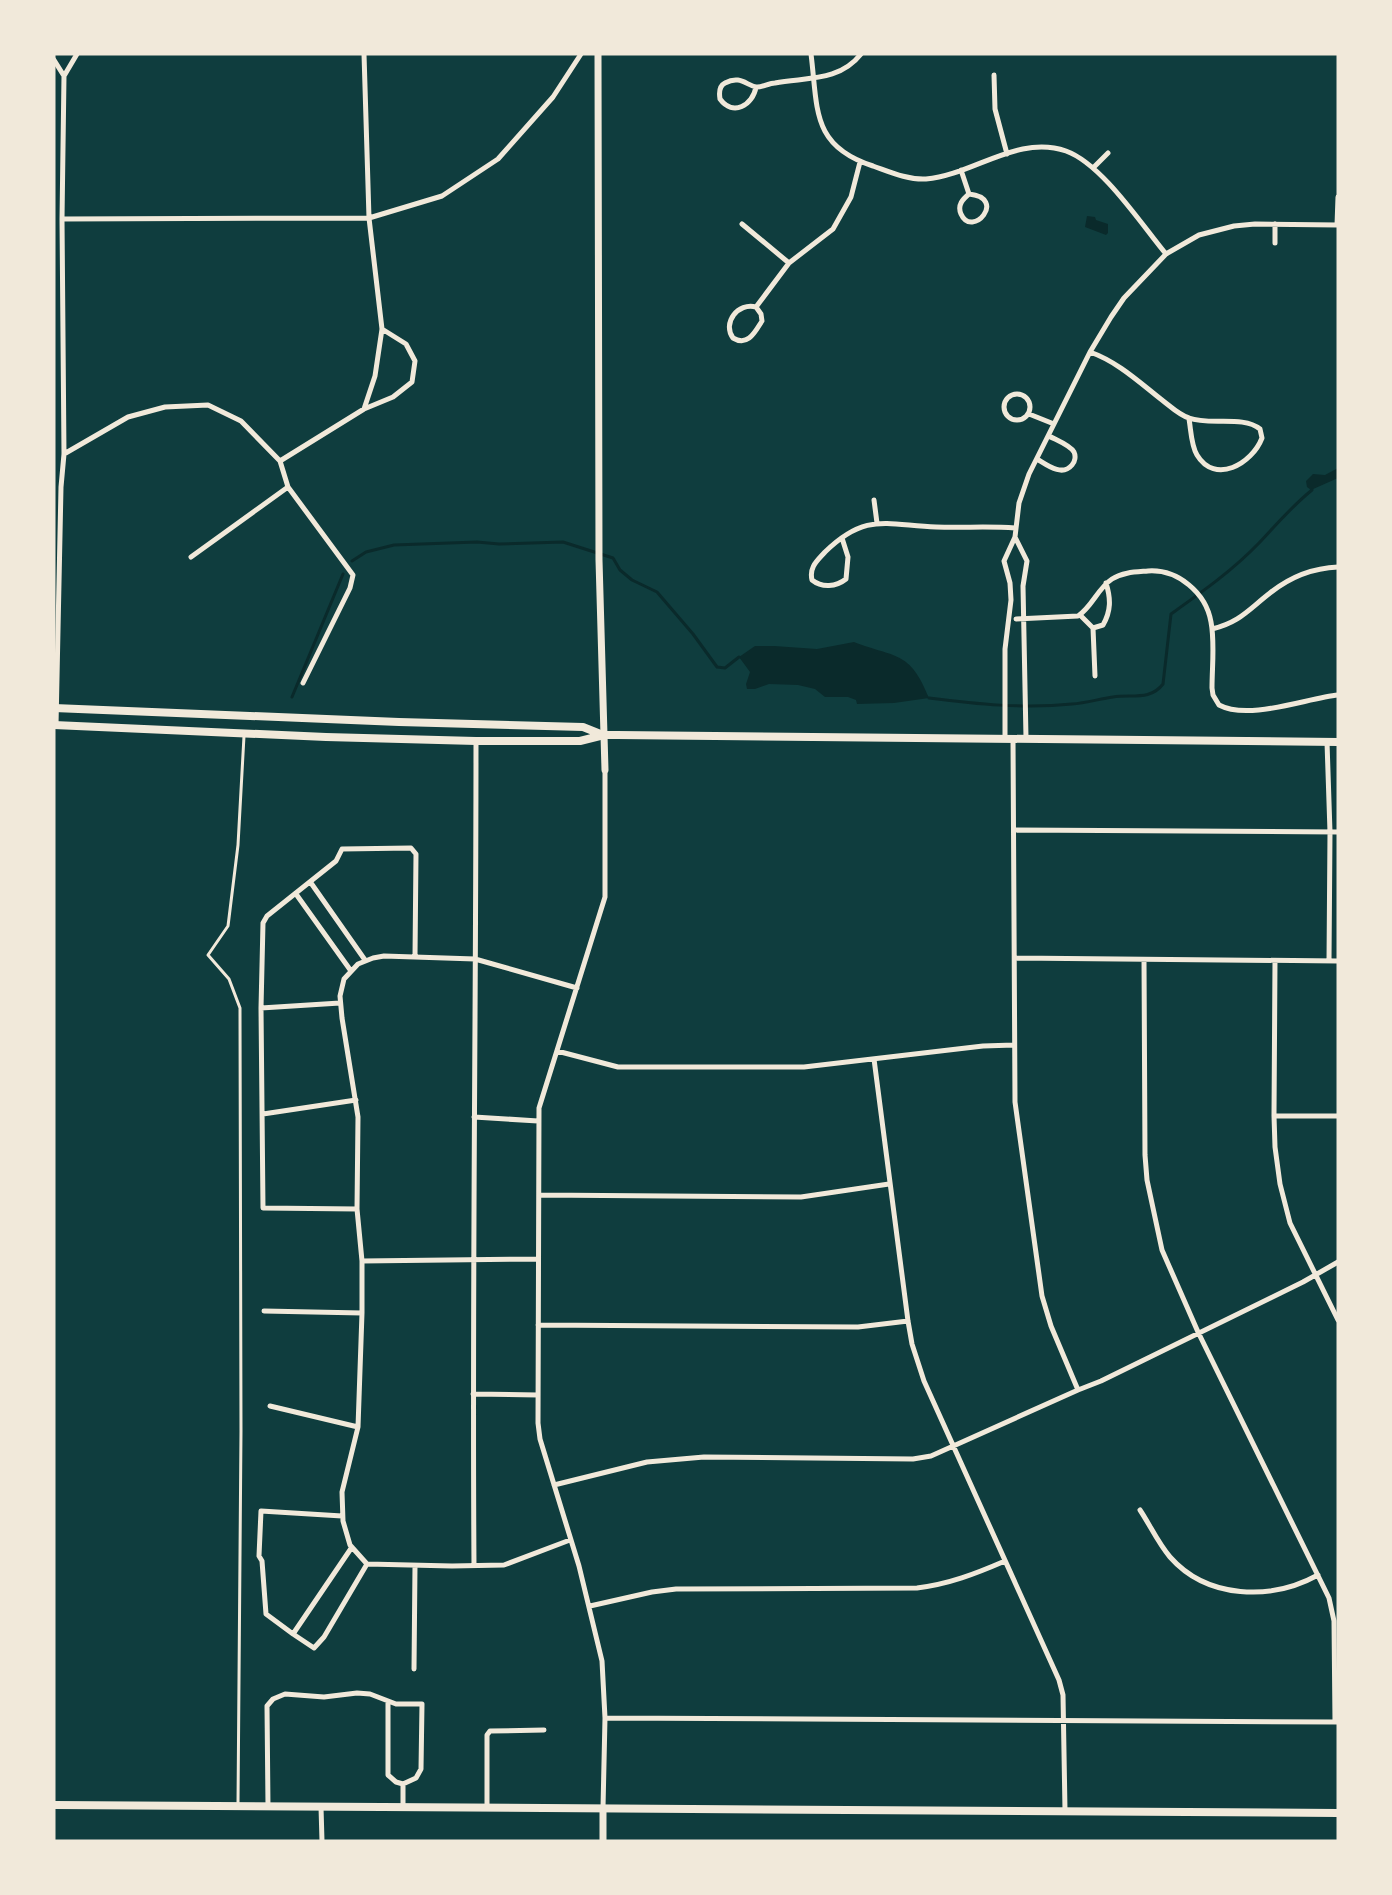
<svg xmlns="http://www.w3.org/2000/svg" width="1392" height="1895" font-family="Overpass,sans-serif">
<style>
.water{fill:#0a2a2b}
.lines{fill:none;stroke-linecap:round;stroke-linejoin:round}
.stream{stroke:#0a2a2b;stroke-width:3}
.service{stroke:#f1e9da;stroke-width:3}
.minor{stroke:#f1e9da;stroke-width:5}
.tertiary{stroke:#f1e9da;stroke-width:7}
.secondary{stroke:#f1e9da;stroke-width:8}
.primary{stroke:#f1e9da;stroke-width:8}
</style>
<rect width="100%" height="100%" fill="#0f3d3e"/>
<path class="water" d="M1087 216 1095 217 1096 220 1108 224V233L1106 235 1085 227Z
M1338 468V478L1311 490 1307 487 1306 481 1313 474 1325 475Z
M854 642C895 658 910 650 929 698L894 703 857 704 856 700 848 697H825L815 689 798 685 769 684 755 689H747L746 684 750 672 739 657 755 646H774L817 649Z"/>
<g class="lines">
<path class="stream" d="M352 561 366 552 394 545 477 542 499 544 563 542 613 558 620 570 632 580 657 592 693 634 717 667 725 668 739 657
M292 697 343 574
M929 698C976 704 1024 709 1072 704 1086 703 1099 699 1113 697 1132 694 1150 701 1163 684L1171 614C1202 592 1232 571 1259 543 1276 525 1292 506 1312 490"/>
<path class="service" d="M238 1804 241 1431 240 1008 229 979 208 955 228 926 238 845 244 736"/>
<path class="minor" d="M364 54 369 218 382 329 375 376 364 409
M811 54C818 109 811 146 873 166 890 172 908 180 926 179 973 175 1018 134 1066 151 1102 164 1141 224 1166 254
M54 60 64 76
M994 75 995 109 1007 154
M756 87C753 105 733 117 720 99 719 93 719 86 725 83 740 75 746 85 756 87 761 88 769 83 775 83 806 77 839 82 861 54
M1094 167 1108 153
M961 170 969 194C963 199 957 205 961 214 972 239 1008 198 969 194
M62 219 369 218 442 196 498 159 553 97 581 54
M742 224 789 263
M1337 225 1338 197
M1275 243V224
M756 307C738 302 722 323 733 338 748 347 755 332 762 321L761 314 756 307 789 263 833 229 851 197 860 162
M1090 352C1118 362 1139 382 1162 400 1170 406 1179 415 1189 418 1209 426 1243 415 1260 429L1262 438C1252 464 1215 485 1197 455 1191 445 1191 430 1189 419
M1004 407a13 13 0 1 1 26 0a13 13 0 1 1-26 0Z
M1029 414 1054 424
M64 454 128 417 165 407 208 405 241 421 280 461 288 487 353 575 350 588 303 683
M1037 459C1047 465 1062 477 1072 465 1075 462 1076 456 1074 452 1070 445 1056 440 1049 436
M280 461 364 409 393 397 412 382 415 361 406 344 382 329
M874 500 877 523
M1015 537 1027 561 1023 586 1026 738
M842 538 848 557 846 579C836 587 822 588 812 580 809 567 817 561 825 552 866 512 886 525 936 527 963 528 989 526 1015 528
M191 557 288 487
M1080 615 1093 628 1103 625C1111 611 1111 599 1106 583
M1016 619 1078 616C1092 607 1098 588 1112 579 1123 572 1136 572 1148 571 1178 569 1206 593 1211 622 1215 643 1212 666 1212 688L1213 695 1219 705C1249 721 1307 698 1338 695
M1093 628 1095 676
M1212 629C1240 622 1248 610 1270 593 1290 577 1313 568 1338 567
M56 725 61 487 64 454 62 219 64 76 77 54
M1005 738V649L1011 600 1010 583 1004 561 1015 537 1019 503 1029 474 1090 352 1111 317 1124 298 1166 254 1199 235 1234 226 1255 224 1338 225
M1013 738 1015 1102 1042 1296 1051 1326 1078 1390
M1327 742 1330 832 1329 961
M1015 830 1338 832
M311 883 365 960
M296 894 351 971
M1015 958 1338 961
M1144 960 1145 1155 1147 1180 1162 1250 1198 1332 1329 1598 1334 1621 1335 1722
M1275 961 1274 1116 1275 1147 1280 1184 1290 1223 1338 1320
M261 1008 340 1003
M557 1051 618 1067H804L983 1046 1014 1045
M874 1059 908 1321 912 1344 924 1381 1059 1680 1063 1695 1065 1810
M263 1114 356 1100
M1274 1116H1338
M474 1117 538 1121
M539 1195 801 1197 889 1184
M357 1209 263 1208 261 1008 263 923 267 916 336 861 342 849 411 848 416 854 415 956
M362 1261 537 1259
M264 1311 362 1313
M538 1325 858 1327 908 1321
M473 1394 538 1395
M270 1406 358 1427
M554 1485 647 1462 704 1457 913 1459 931 1456 1078 1390 1101 1381 1303 1282 1338 1262
M1140 1510C1150 1525 1158 1543 1170 1557 1207 1599 1271 1601 1318 1575
M342 1516 261 1511 259 1556 262 1561 266 1614 293 1634 352 1547
M570 1540 504 1565 452 1566 367 1564 350 1545 343 1521 342 1492 358 1427 362 1313V1261L357 1209 358 1117 342 1018 340 996 344 979 358 964 373 958 384 956 475 959 577 988
M474 1566C472 1291 476 1016 476 741
M590 1606 652 1592 676 1589 917 1588C949 1584 975 1574 1005 1561
M293 1634 314 1648 324 1637 367 1564
M414 1669 415 1566
M605 1718 1338 1722
M403 1784V1807
M268 1806 267 1706 273 1699 285 1694 324 1697 357 1693 370 1694 396 1704H422L421 1769 416 1778 403 1784 396 1782 388 1775V1702
M321 1807 322 1841
M487 1808V1735L490 1731 544 1730
M603 1808 605 1718 602 1661 579 1566 540 1439 538 1423 539 1108 605 897V770"/>
<path class="tertiary" d="M598 54 599 560 605 770
M603 1808V1841"/>
<path class="secondary" d="M54 1805 1338 1813"/>
<path class="primary" d="M54 708 399 722 583 727 603 735
M54 725 326 737 476 741H580L604 735H617L1338 742"/>
</g>
<rect width="1392" height="1895" fill="none" stroke="#f1e9da" stroke-width="111"/>
</svg>
